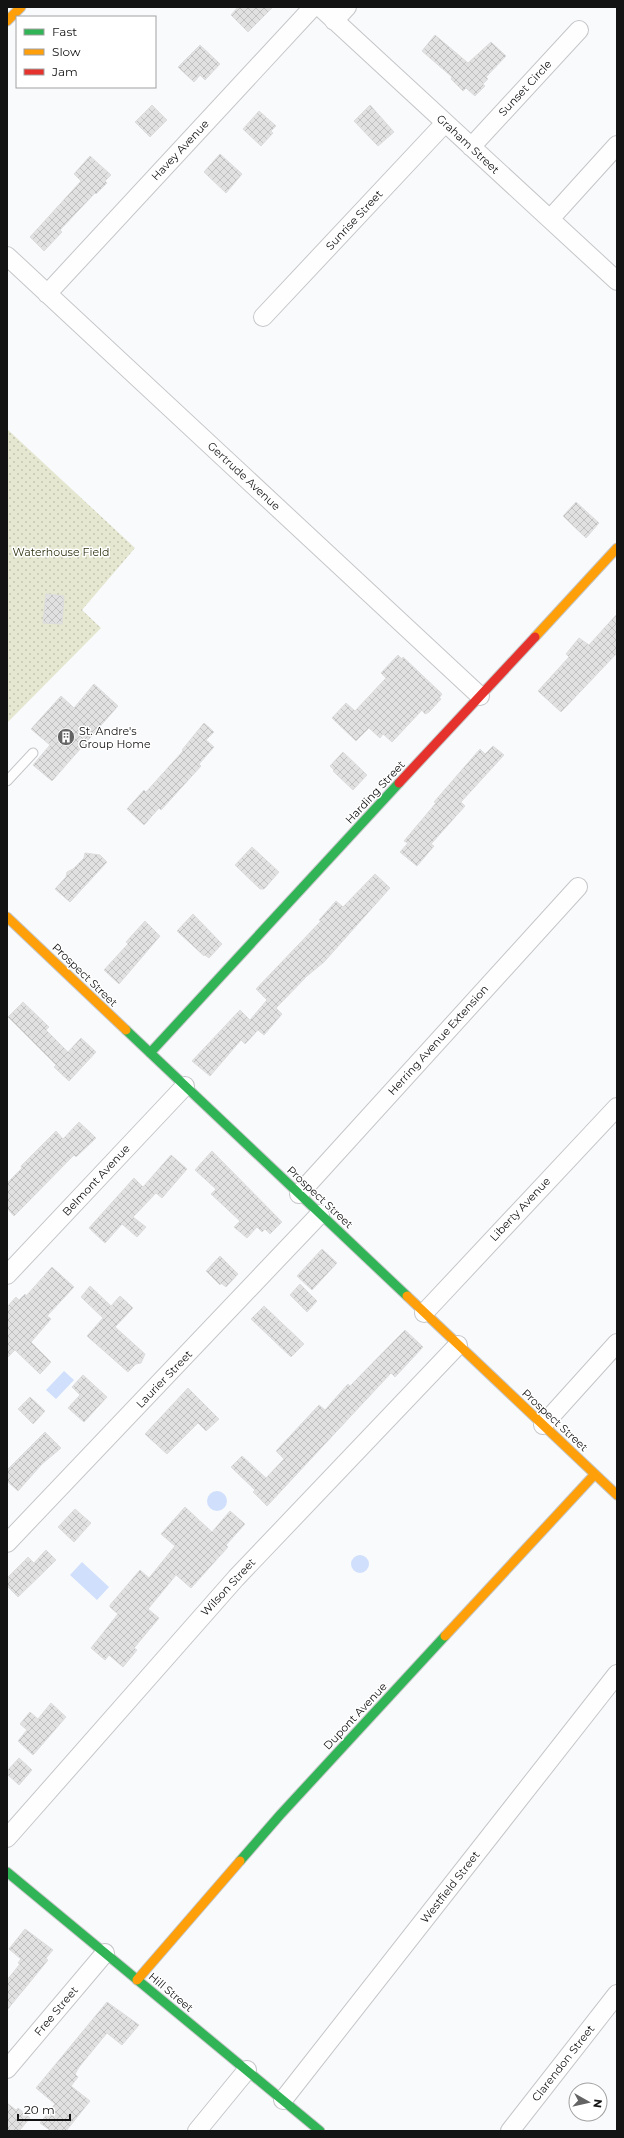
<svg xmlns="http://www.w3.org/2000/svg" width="624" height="2138" font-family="Montserrat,sans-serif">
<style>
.park{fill:url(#park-dots)}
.water{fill:#d0dffb}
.building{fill:url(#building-cross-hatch);stroke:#deddde}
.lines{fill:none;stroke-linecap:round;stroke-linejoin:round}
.lane-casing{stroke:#c5c6c8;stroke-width:11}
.street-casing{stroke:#c5c6c8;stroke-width:20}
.fast-casing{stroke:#c5c6c8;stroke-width:11}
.slow-casing{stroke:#c5c6c8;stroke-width:11}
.jam-casing{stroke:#c5c6c8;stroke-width:11}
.lane{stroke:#fefeff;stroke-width:9}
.street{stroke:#fefeff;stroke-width:18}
.fast{stroke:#30b455;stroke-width:9}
.slow{stroke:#ff9f0a;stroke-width:9}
.jam{stroke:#e5322d;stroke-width:9}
.labels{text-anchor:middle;stroke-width:3;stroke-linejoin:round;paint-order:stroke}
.street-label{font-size:11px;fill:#131314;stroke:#fff}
.park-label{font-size:11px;fill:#2e300f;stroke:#fff}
.poi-label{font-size:11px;fill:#131314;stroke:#fff;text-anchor:start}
</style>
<defs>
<pattern id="park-dots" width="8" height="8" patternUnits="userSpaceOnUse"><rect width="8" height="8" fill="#e5e7d0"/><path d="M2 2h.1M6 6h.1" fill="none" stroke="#c4c5b2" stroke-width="1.8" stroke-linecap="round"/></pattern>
<pattern id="building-cross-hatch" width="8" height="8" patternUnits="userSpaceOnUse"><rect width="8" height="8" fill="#e1e1e2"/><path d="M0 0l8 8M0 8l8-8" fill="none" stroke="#c0c0c1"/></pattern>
</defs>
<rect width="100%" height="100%" fill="#f9fafc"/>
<path class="park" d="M7 429 135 548 82 610 101 628 7 723Z"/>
<path class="water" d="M64 1371 74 1380 56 1399 46 1390Z
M207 1501a10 10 0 1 1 20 0a10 10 0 1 1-20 0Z
M351 1564a9 9 0 1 1 18 0a9 9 0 1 1-18 0Z
M82 1562 109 1587 97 1600 70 1575Z"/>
<path class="building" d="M238 7H273L248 32 231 15Z
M435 35 468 63 491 42 506 56 486 77 488 79 483 84 485 86 475 96 466 88 463 91 451 79 452 77 422 51Z
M200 45 220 64 205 80 200 75 194 82 178 67Z
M152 105 167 120 150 137 135 122Z
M370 105 394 132 378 146 354 121Z
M259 111 276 126 271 131 273 133 261 146 243 129Z
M220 154 242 174 226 193 204 172Z
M90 156 111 175 105 181 107 183 96 194 95 193 60 230 62 232 44 251 30 237 81 181 74 174Z
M576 502 599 523 586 538 563 516Z
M46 594 64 596 62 624 43 623Z
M617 614V653L561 712 538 691 569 657 566 654 579 638 589 645Z
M398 655 402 659 403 657 442 694 439 698 441 699 429 712 425 714 422 710 392 742 383 734 380 738 369 728 356 741 332 718 346 703 355 711 386 678 381 673Z
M94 684 118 706 52 781 33 765 50 745 31 729 61 696 74 708Z
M204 723 214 732 206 740 214 747 199 764 201 766 161 810 159 808 144 825 127 809 144 790 146 792 183 751 182 750Z
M493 746 504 755 461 802 465 806 431 844 434 846 417 866 400 852 408 843 404 841 436 803 434 802 480 749 485 754Z
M343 752 367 775 353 790 333 771 334 770 330 766Z
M252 847 279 872 264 889H260L235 865Z
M85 853 100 855 107 862 70 902 55 889 66 877 67 872 73 869 84 858Z
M375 874 390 888 324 962 307 976 276 1008 282 1014 264 1035 258 1030 245 1044 241 1040 210 1076 192 1061 240 1010 250 1020 267 1000 256 989 321 921 319 920 336 901 343 907Z
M193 914 222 944 209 958 205 955 204 956 177 931Z
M145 921 160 936 119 984 104 970 128 944 126 942Z
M23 1002 49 1027 46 1030 68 1052 81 1038 96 1052 69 1081 54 1067 56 1065 8 1017Z
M79 1122 96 1138 76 1157 74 1155 14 1216 7 1208V1183L22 1168 21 1166 56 1131 63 1139Z
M212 1151 282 1222 270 1234 265 1229 262 1232 257 1227 247 1238 234 1227 240 1221 211 1194 216 1189 195 1170Z
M171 1155 187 1169 162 1198 156 1193 133 1217 146 1227 137 1237 122 1224 105 1243 89 1228 134 1178 143 1187Z
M322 1249 337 1263 312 1290 297 1276Z
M220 1256 238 1274 226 1287 221 1283 220 1285 206 1271Z
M52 1267 74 1287 47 1316 51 1319 31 1342 51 1362 40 1374 15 1350 7 1358V1307L16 1297 19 1300 25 1294 26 1296Z
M300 1284 317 1301 307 1312 290 1295Z
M90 1286 111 1306 120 1296 133 1308 115 1327 145 1354 141 1363 136 1364 128 1372 87 1336 103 1318 81 1297Z
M264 1306 304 1344 291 1357 251 1319Z
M405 1330 423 1347 395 1377 391 1373 267 1506 253 1492 255 1490 231 1467 242 1456 266 1478 284 1459 276 1451 319 1405 325 1410 348 1384 350 1386Z
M83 1375 107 1397 84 1422 68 1408 80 1395 72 1387Z
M188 1388 219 1419 206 1431 198 1423 167 1454 145 1434Z
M30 1397 45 1411 33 1424 18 1409Z
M45 1432 61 1448 42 1464 18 1491 7 1481V1470Z
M185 1507 212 1532 230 1511 245 1524 226 1545 228 1547 191 1588 176 1575 148 1609 159 1618 134 1648 137 1650 123 1667 109 1655 105 1660 91 1648 118 1614 110 1607V1605L140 1570 149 1578 175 1546 161 1534Z
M75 1509 91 1523 74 1542 58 1527Z
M46 1550 56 1560 18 1597 7 1586V1578L28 1557 34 1563Z
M51 1703 66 1717 33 1755 18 1741 27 1730 20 1724 30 1712 38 1719Z
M19 1758 32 1770 19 1785 7 1774V1771Z
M25 1929 53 1950 46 1958 48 1960 7 2010V1980L20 1964 18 1963 21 1959 9 1949Z
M107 2002 139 2025 122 2045 107 2033 79 2067 75 2074 78 2077 71 2086 90 2101 66 2131H51L40 2123 55 2104 36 2088Z
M7 2103 16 2110 18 2108 30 2118 19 2131H7Z"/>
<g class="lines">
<defs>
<path id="lane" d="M7 781 33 753"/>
<path id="street" d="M320 7 617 281
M334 21 347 7
M471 147 579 30
M550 219 617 145
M7 256 480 696
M47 294 313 7
M263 317 445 123
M299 1194 578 887
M7 1275 185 1086
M424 1313 617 1107
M543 1425 617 1343
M7 1543 320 1214
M7 1838 236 1578 458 1345
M7 2069 105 1953
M283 2100 617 1674
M197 2131 247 2070
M510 2131 617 1994"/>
<path id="fast" d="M126 1030 407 1296
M150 1053 399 783
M240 1861 280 1815 445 1636
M7 1872 320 2131"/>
<path id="slow" d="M7 21 21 7
M535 637 617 548
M7 917 126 1030
M407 1296 617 1495
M445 1636 595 1474
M137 1980 240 1861"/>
<path id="jam" d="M399 783 535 637"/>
</defs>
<use href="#lane" class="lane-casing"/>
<use href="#street" class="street-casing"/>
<use href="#fast" class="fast-casing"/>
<use href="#slow" class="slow-casing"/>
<use href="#jam" class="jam-casing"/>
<use href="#lane" class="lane"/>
<use href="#street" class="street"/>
<use href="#fast" class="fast"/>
<use href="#slow" class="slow"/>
<use href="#jam" class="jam"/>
</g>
<defs>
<symbol id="building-disc" viewBox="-11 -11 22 22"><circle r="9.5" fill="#646465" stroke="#fff"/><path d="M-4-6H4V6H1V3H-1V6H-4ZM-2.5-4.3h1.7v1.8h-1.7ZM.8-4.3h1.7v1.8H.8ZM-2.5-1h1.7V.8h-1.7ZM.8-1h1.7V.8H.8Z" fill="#fff"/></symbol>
</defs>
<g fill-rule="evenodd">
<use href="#building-disc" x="56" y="727" width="20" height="20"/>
</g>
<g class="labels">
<g class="street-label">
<text transform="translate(525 88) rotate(-47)" y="4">Sunset Circle</text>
<text transform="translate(468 144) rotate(43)" y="4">Graham Street</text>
<text transform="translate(180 150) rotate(-47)" y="4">Havey Avenue</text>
<text transform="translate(354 220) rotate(-47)" y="4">Sunrise Street</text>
<text transform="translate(244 476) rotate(43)" y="4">Gertrude Avenue</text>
<text transform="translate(375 792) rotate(-47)" y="4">Harding Street</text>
<text transform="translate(85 975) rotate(44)" y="4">Prospect Street</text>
<text transform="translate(438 1040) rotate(-48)" y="4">Herring Avenue Extension</text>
<text transform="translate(96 1180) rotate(-47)" y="4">Belmont Avenue</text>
<text transform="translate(320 1197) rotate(43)" y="4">Prospect Street</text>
<text transform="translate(520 1209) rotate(-47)" y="4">Liberty Avenue</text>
<text transform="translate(164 1379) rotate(-46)" y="4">Laurier Street</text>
<text transform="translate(555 1420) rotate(43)" y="4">Prospect Street</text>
<text transform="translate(228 1587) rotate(-47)" y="4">Wilson Street</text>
<text transform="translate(355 1716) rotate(-47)" y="4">Dupont Avenue</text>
<text transform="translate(450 1887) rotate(-52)" y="4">Westfield Street</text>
<text transform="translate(171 1992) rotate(40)" y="4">Hill Street</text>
<text transform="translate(56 2011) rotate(-50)" y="4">Free Street</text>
<text transform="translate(563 2063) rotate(-52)" y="4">Clarendon Street</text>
</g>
<g class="park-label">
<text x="61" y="556">Waterhouse Field</text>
</g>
<g class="poi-label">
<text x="79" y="735">St. Andre's<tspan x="79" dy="13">Group Home</tspan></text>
</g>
</g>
<rect width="624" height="2138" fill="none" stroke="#131314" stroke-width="16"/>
<rect x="16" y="16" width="140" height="72" fill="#ffffff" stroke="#a1a1a1"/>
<rect x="24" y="29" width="20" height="6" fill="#30b455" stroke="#a1a1a1"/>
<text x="52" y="36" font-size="12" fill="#131314">Fast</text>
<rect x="24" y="49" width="20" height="6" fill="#ff9f0a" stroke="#a1a1a1"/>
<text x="52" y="56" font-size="12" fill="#131314">Slow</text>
<rect x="24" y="69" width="20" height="6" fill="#e5322d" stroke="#a1a1a1"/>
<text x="52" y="76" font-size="12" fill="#131314">Jam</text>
<g transform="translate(588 2102) rotate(98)"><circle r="19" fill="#ffffff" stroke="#a1a1a1"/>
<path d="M0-3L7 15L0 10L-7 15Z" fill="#646465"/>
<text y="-6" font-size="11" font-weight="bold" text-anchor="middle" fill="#131314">N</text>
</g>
<path d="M18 2114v6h52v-6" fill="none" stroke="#131314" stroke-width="2"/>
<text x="24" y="2114" font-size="12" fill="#131314" stroke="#ffffff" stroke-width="3" paint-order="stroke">20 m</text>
</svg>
